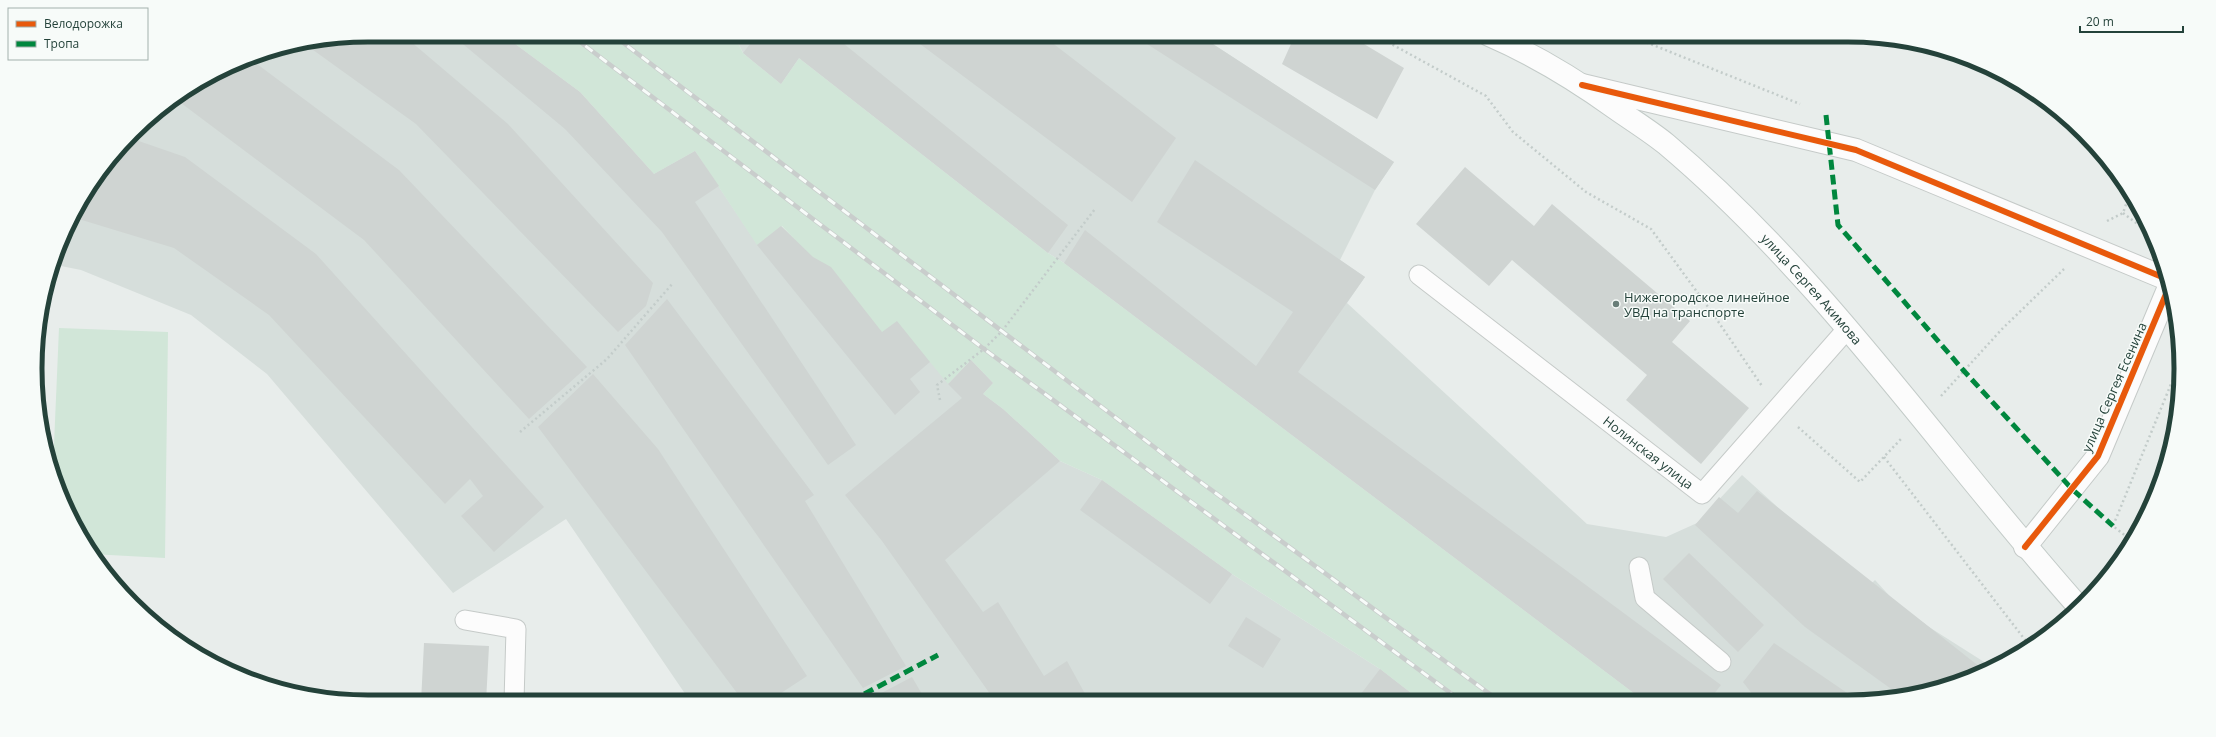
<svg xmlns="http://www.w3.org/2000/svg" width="2216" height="737" font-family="'Open Sans',sans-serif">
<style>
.built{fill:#d6dedb}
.green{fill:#d1e6d8}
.building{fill:#cfd4d2}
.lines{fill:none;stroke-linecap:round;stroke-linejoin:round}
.service-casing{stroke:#c5cac8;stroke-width:21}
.minor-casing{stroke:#c5cac8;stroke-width:24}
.secondary-casing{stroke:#c3cbc8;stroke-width:24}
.path{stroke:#c3ccca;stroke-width:2.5;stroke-dasharray:2 3;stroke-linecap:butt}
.service{stroke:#fcfcfc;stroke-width:19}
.minor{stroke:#fcfcfc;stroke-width:22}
.secondary{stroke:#fcfcfc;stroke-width:22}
.rail-casing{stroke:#c9cdcc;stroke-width:4.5}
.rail{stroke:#f7fbf9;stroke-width:3;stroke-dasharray:9;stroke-linecap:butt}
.quiet{stroke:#00873e;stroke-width:5;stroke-dasharray:10 5;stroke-linecap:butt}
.cycleway-casing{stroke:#f7fbf9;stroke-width:8}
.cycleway{stroke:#e8590c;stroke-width:6}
.poi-dot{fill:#697e78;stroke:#f7fbf9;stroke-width:1.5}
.labels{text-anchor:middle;stroke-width:3;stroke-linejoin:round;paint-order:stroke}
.street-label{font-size:13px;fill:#24423a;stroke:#f7fbf9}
.poi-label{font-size:13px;fill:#24423a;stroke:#f7fbf9;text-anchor:start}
.rim{fill:none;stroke:#24423a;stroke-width:5}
</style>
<rect width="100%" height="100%" fill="#e8edeb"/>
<path class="built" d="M368 35H503L580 92 654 174 695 151 757 244 781 226 813 257 897 321 949 384 971 360 993 383 983 394 1003 409 1060 461 1102 480 1232 574 1380 669 1420 700 690 701 566 519 453 593 267 374 191 315 81 270 56 265 69 221 104 165 148 118 241 60 304 41Z
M734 35H1199L1394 162 1375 190 1340 260 1365 277 1347 303 1587 524 1666 537 1697 523 1742 475 1867 588 1875 580 1896 603 1929 627 1992 667 1996 659 2002 663 1995 668 1891 699 1643 700 1064 263 1048 253 799 58 781 84 743 53Z"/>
<path class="green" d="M503 35H734L743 53 781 84 799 58 1048 253 1064 263 1643 700H1420L1380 669 1232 574 1102 480 1060 461 1003 409 983 394 993 383 971 360 948 384 930 362 882 332 782 226 757 245 695 151 654 174 580 92Z
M59 328 168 332 165 558 91 554 53 468Z"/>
<path class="building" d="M368 35H403L508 124 653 283 646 306 618 332 416 124 302 42Z
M452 35H503L580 92 654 174 695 151 719 186 695 202 856 445 828 465 662 232 565 129Z
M757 35H833L1068 225 1048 253 799 58 781 84 743 53Z
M908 35H1042L1176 138 1132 202Z
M1133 35H1199L1394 162 1375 190Z
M1295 35H1349L1404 68 1377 119 1282 64Z
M249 58 399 170 587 367 529 419 364 240 177 100 241 60Z
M130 138 185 157 316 254 544 507 494 552 461 516 483 496 470 479 445 504 269 315 174 248 72 217 104 165Z
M1195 160 1365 277 1298 372 1721 685 1710 699 1643 700 1064 263 1085 230 1256 366 1293 312 1157 222Z
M1465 167 1534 226 1552 204 1690 321 1672 342 1749 408 1701 464 1626 400 1647 375 1512 260 1489 286 1416 224Z
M781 226 813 257 831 267 882 332 897 321 930 362 910 379 920 392 895 415 757 245Z
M667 299 814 495 805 501 906 666 863 688 625 345Z
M971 360 993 383 983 394 1003 409 1060 461 945 560 983 612 998 602 1044 676 1067 661 1089 701H995L882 541 845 495 962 398 948 384Z
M593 374 658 449 807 676 769 701H743L538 427Z
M1102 480 1232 574 1210 604 1080 510Z
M1757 491 1985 671 1901 696 1805 627 1695 525 1719 497 1738 513Z
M1689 553 1764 625 1738 652 1663 579Z
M1246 617 1281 639 1263 668 1228 646Z
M424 643 489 646 486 702H421Z
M1774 643 1856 699H1756L1743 682Z
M1380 669 1420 700 1357 699Z
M912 677 926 701H871L870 699Z"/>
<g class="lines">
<defs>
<g id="service">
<path id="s1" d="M1419 275 1702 494 1848 328"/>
<path d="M1639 567 1645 598 1721 662"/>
<path d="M465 620 516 629 514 702"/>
</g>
<path id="minor" d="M1582 85 1856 150 2167 279
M2025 547 2098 456 2169 287"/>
<g id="secondary">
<path id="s2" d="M1489 35C1533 54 1576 80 1615 108 1632 120 1650 131 1666 144 1825 278 1941 452 2078 606"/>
</g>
</defs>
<use href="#service" class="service-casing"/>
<use href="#minor" class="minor-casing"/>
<use href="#secondary" class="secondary-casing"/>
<path class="path" d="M1375 35 1486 96 1513 132 1586 192 1651 229 1711 311 1762 386
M1628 35 1800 104
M2123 213 2153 236
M2107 221 2123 213 2130 193
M1941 396 2002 329 2064 269
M940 400 937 385 984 349 1002 331 1095 209
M1798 427 1860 482 1901 439
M520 432 607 359 673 283
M1884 457 2029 645
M2132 541 2113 526 2180 362"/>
<use href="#service" class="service"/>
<use href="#minor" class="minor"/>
<use href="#secondary" class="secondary"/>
<defs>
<path id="rail" d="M571 35 984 349 1460 700
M613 35 1191 475 1498 700"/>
</defs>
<use href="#rail" class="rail-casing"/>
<use href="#rail" class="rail"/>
<path class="quiet" d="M1826 115 1838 225 1964 371 2072 489 2113 526
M851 701 938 655"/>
<defs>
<path id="cycleway" d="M1582 85 1856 150 2167 279
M2025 547 2098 456 2169 287"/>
</defs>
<use href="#cycleway" class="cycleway-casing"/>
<use href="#cycleway" class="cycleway"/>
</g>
<circle class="poi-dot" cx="1616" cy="304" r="4"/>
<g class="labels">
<g class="street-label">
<text dy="5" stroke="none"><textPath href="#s2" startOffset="414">улица Сергея Акимова</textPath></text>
<text transform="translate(2114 387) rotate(-66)" y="5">улица Сергея Есенина</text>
<text dy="5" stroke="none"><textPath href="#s1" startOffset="290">Нолинская улица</textPath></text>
</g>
<g class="poi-label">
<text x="1624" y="302">Нижегородское линейное<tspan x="1624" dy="15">УВД на транспорте</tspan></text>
</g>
</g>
<path d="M0 0H2216V737H0ZM368 42H1848A326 326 0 0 1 2174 368V369A326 326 0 0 1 1848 695H368A326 326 0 0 1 42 369V368A326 326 0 0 1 368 42Z" fill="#f7fbf9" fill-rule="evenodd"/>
<path class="rim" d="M368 42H1848A326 326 0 0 1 2174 368V369A326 326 0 0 1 1848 695H368A326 326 0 0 1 42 369V368A326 326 0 0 1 368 42Z"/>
<rect x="8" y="8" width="140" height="52" fill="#f7fbf9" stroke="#a3b1ad"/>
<rect x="16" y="21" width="20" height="6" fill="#e8590c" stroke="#a3b1ad"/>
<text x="44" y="28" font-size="12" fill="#24423a">Велодорожка</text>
<rect x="16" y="41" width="20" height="6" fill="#00873e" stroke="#a3b1ad"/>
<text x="44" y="48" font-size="12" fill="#24423a">Тропа</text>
<path d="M2080 26v6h103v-6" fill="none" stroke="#24423a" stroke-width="2"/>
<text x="2086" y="26" font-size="12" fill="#24423a" stroke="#f7fbf9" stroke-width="3" paint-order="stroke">20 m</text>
</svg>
